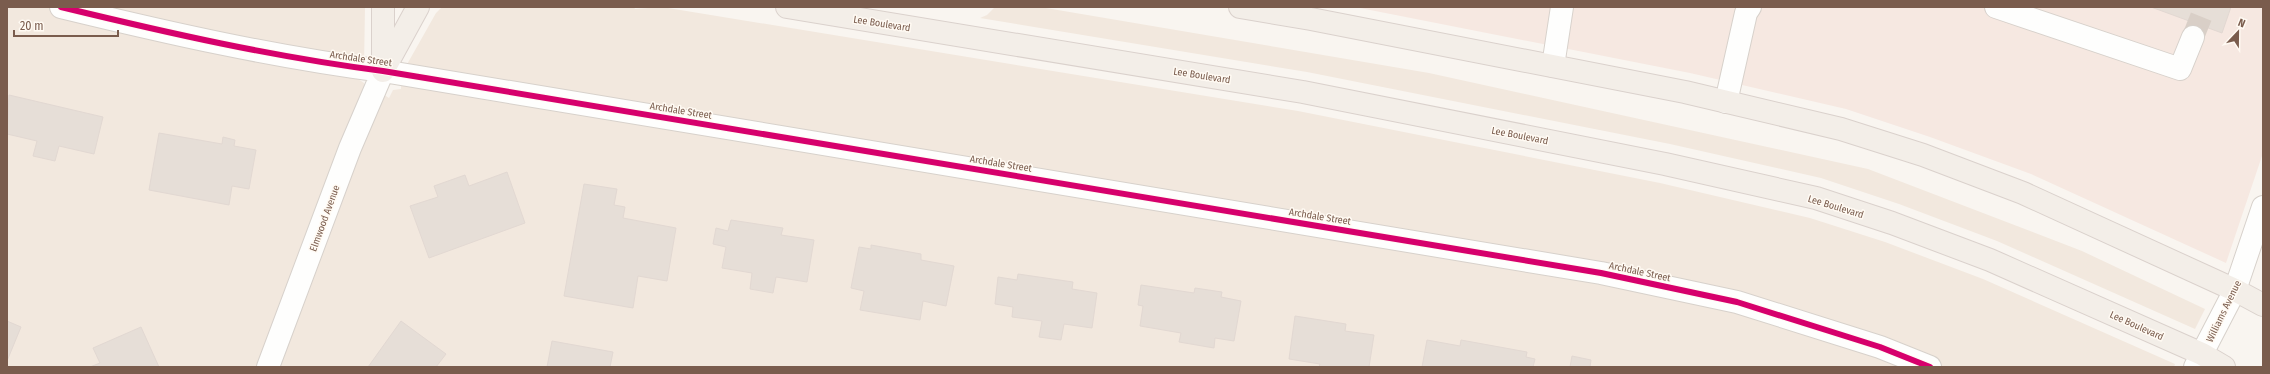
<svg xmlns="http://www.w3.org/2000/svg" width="2270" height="374" font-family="'Fira Sans Condensed',sans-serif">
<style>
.residential{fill:#f2e8de}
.commercial{fill:#f6e8e1}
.building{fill:#e6ded7;stroke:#e2d8d2}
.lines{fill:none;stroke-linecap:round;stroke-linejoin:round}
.minor-tunnel{stroke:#d9cfc7;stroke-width:22;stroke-dasharray:22 11;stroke-linecap:butt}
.minor-casing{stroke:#d7d1cb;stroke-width:24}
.major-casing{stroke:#dad1cc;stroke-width:24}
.minor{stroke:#fefefd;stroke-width:22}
.major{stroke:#f3eee8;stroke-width:22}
.cycleway-casing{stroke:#fffaf3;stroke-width:8}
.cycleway{stroke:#d6006c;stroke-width:6}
.labels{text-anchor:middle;stroke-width:3;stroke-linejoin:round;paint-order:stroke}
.street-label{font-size:10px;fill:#7a5c4d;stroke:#fffaf3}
</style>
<rect width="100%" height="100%" fill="#f9f5f0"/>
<path class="residential" d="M7 7H365L364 67 358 79 364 83V92L378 91 389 98 393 90 401 89V75L436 13 442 7H634L635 9 662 7 1298 111 1660 183 1810 218 1885 242 1983 279 2175 364 2174 367H7Z
M995 7H1040L1429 73 1868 169 2082 251 2205 309 2195 329 1997 241 1899 204 1821 178 1670 144 1307 72 980 18 987 15Z"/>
<path class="commercial" d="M1355 7H2263V153L2226 263 2031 174 1930 137 1846 109 1690 73Z"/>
<path class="building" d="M2151 7H2231L2222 33Z
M9 95 103 117 94 154 59 146 55 161 33 156 37 141 7 134Z
M159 133 222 144 223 137 235 140 234 146 256 150 249 189 232 186 229 205 149 190Z
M507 172 525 223 429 258 410 206 438 197 434 186 465 175 469 186Z
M584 184 617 189 614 205 625 207 623 218 676 228 667 281 638 276 633 308 564 296Z
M731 220 783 228 781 235 814 240 807 282 776 277 773 293 750 289 752 273 722 268 726 247 713 244 716 228 728 231Z
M871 245 921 254V260L954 266 946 306 923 301 920 320 860 310 864 291 851 288 859 247 871 249Z
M1018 274 1073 282 1072 289 1097 293 1092 328 1064 324 1061 340 1039 337 1042 321 1012 317 1013 307 995 304 998 277 1017 280Z
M1141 285 1194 293 1195 288 1222 292 1221 297 1241 301 1234 341 1215 338 1214 348 1179 342 1181 333 1140 326 1143 306 1138 305Z
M1295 316 1346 324 1345 331 1374 335 1369 367H1319L1320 364 1289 359Z
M7 321 21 327 7 361Z
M401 321 446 354 436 367H368Z
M141 327 159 367H90L100 363 93 348Z
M1427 340 1460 346 1461 340 1527 352 1526 357 1535 359 1533 367H1422Z
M552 341 613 352 610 367H547Z
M1572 356 1591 360 1590 367H1570Z"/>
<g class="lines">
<path class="minor-tunnel" d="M2193 37 2205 7"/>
<defs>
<path id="minor" d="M61 7C168 33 274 57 383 71L1601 273 1737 302 1880 347 1930 367
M1996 7 2180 69 2193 37
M1553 66 1562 7
M1726 102 1746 13 1750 7
M268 367 350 148 383 71
M2195 367 2235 290 2263 207"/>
<path id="major" d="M787 7 1303 92 1665 164 1816 198 1892 223 1990 260 2202 354 2224 367
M1240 7 1311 19 1685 92 1841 129 1923 155 2023 193 2235 290 2263 305
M383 67V7
M383 71 418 7"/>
</defs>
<use href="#minor" class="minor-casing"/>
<use href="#major" class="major-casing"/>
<use href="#minor" class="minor"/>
<use href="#major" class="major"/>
<defs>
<path id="cycleway" d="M61 7C168 33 274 57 383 71L1601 273 1737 302 1880 347 1930 367"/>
</defs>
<use href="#cycleway" class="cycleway-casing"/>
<use href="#cycleway" class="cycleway"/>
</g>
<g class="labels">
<g class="street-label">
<text transform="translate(882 23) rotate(9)" y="4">Lee Boulevard</text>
<text transform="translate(361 58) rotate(8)" y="4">Archdale Street</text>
<text transform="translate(1202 75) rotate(9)" y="4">Lee Boulevard</text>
<text transform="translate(681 110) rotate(9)" y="4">Archdale Street</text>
<text transform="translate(1520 135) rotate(11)" y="4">Lee Boulevard</text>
<text transform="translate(1001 163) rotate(9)" y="4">Archdale Street</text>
<text transform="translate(1836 206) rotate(17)" y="4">Lee Boulevard</text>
<text transform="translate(1320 216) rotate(9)" y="4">Archdale Street</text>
<text transform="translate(324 218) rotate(-70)" y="4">Elmwood Avenue</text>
<text transform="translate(1640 271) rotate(12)" y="4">Archdale Street</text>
<text transform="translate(2223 311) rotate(-64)" y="4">Williams Avenue</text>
<text transform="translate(2137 325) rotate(24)" y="4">Lee Boulevard</text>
</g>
</g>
<rect width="2270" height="374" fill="none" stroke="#7a5c4d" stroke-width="16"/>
<g transform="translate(2238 32) rotate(22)" stroke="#fffaf3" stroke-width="3" paint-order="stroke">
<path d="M0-3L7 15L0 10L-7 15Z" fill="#7a5c4d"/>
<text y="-6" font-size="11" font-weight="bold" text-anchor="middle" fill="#7a5c4d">N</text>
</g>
<path d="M14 30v6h104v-6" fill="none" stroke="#7a5c4d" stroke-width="2"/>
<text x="20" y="30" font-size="12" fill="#7a5c4d" stroke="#fffaf3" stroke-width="3" paint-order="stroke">20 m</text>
</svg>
